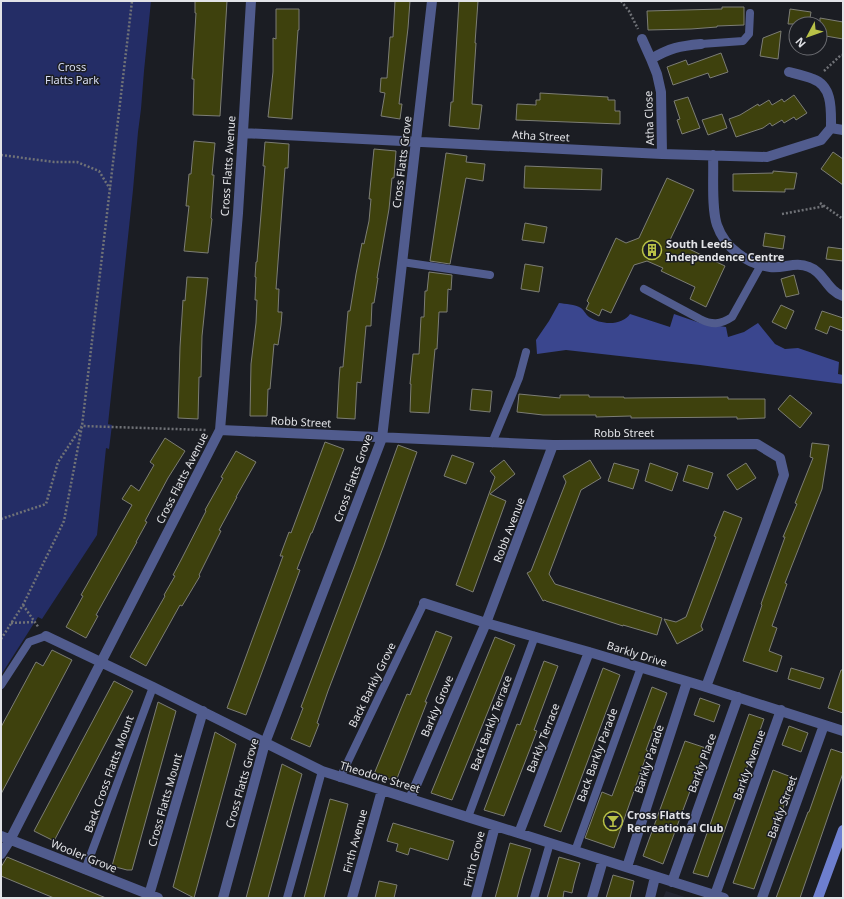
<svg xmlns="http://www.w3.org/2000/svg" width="844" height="899" font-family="'Noto Sans',sans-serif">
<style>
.built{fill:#232631}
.green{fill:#242d66}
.forest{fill:#3a468e}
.building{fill:#3e410d;stroke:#7c7d75}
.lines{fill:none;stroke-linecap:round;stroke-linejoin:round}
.path{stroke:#707277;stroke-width:2.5;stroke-dasharray:2 2;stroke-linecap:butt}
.lane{stroke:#515c8e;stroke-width:8}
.street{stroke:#515c8e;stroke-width:10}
.secondary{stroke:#6e7fcf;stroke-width:10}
.labels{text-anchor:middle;stroke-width:3;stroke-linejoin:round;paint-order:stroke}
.park-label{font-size:11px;fill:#d7ddf2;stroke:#1b1d23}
.street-label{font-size:11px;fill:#e2e3e7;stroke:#1b1d23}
.poi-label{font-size:11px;font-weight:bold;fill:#e2e3e7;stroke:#1b1d23;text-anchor:start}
</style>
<rect width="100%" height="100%" fill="#1b1d23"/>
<path class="built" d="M666 891 688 898H663Z"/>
<path class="green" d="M1 1H151L144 71 141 109 138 132 133 190 108 424 112 425 109 449 106 448 97 535 42 619 38 617 1 675Z"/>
<path class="forest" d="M559 303C565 304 575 304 581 308 584 310 586 315 589 317 601 325 622 326 630 314L670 327 674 314 700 323 726 327 728 337 744 332 758 323 775 344 785 349 798 348 839 362 838 374 843 375V384L700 365 566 350 537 354 536 340 549 321Z"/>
<path class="building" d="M195 1H227L220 116 193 115 194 79H192L196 13H195Z
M395 1H410L408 28 399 104H402L400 119 381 116 385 93 380 92 381 78H387L390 37H393Z
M459 1H478L475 43H476L472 104 482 105 479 129 449 126 451 102H453Z
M722 7H744V25L717 26V27L691 29 648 30 647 11 722 9Z
M276 9H299V30H298L292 119 268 117 273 72V38L276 39Z
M790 9 811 12 809 24H788Z
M820 18 843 22V39L820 35Z
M781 31 778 59 760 56 763 38Z
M721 53 728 72 710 78 708 73 673 85 667 67 686 60 688 65Z
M540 93 608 97V100H615V111H620V124L516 120 517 104 536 105V100H540Z
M794 95 807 113 796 120 794 117 784 123 782 120 772 126 770 123 763 128 736 137 729 119 740 115 758 104 759 106 769 100 772 105 782 99 784 102Z
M688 97 700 128 682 134 677 120 680 119 674 101Z
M722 114 727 128 708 135 702 120Z
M194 141 215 143 212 175H214L211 218 212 219 208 253 184 251 189 206H186L189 174H191Z
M265 142 289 144 288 168H285L276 289H279L278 312H282L281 325 278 345 274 344 270 389H268L267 416H250L251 364 256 323 257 300H255L256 277H255L256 262H257L265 166H263Z
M374 149 396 151 394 178H392L389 209 377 278H378L374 303H372L371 326H366L361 383 357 382 355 419 337 418 339 380 340 367H343L348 311H350L356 274 362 243 364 244 369 221 371 199H369Z
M833 152 843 159V185L821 169Z
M446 153 467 156 466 162 485 164 483 181 466 178 450 264 430 261Z
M525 166 602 169 601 190 524 188Z
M773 171 797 173 794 189H785V192L733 191V174L773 173Z
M667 178 694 190 670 240 725 266 706 307 690 299 695 287 661 271 663 268 647 261 634 265 611 313 602 309 599 316 586 309 589 303 587 301 616 238 626 243 639 238Z
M525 223 547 227 544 243 522 240Z
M765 233 785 236 783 249 763 246Z
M828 247 843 249V261L826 259Z
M525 264 543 267 539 292 521 289Z
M429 272 452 275 451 290 448 289 447 312H439L437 349H435L429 413 410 412 411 384H410L413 354H419L421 317H424L425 291H427Z
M794 275 799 294 786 297 781 279Z
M187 277 208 278 202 336 201 377H199L198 419 178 418 180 347 183 300 185 301Z
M781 305 794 311 786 329 772 322Z
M822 311 843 318V331L830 326 827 334 815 329Z
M472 389 492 391 490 412 470 410Z
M519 394 560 398V395H589V397H624V398L728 397V399H765V418L737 419V417L631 418V416L596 417V415H543L517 412Z
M790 395 812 413 800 428 778 409Z
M165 438 185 451 168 478 145 521 147 522 136 542H137L96 615 98 616 86 638 66 627 83 596 81 595 132 505 122 499 131 485 139 491 154 465 150 462Z
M325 442 344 449 312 533H311L297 569 300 570 246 715 227 708 283 556H280L289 532 291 533Z
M812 443 829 445 822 489 785 583 787 584 772 626 777 628 769 651 782 656 777 672 743 661 762 605 761 604 785 537H783L797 504 795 503 813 458 810 457Z
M398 445 417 452 384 545 328 691 317 723 319 724 310 747 291 739 303 708 301 707 312 678 354 567Z
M236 451 256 462 236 497H237L219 530 221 531 199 575 200 576 182 606 180 605 146 666 130 657 165 596 164 595 175 576 173 575 181 560 206 511 205 510 223 478 221 477Z
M452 455 474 463 466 484 444 476Z
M504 460 515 474 490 494 506 501 473 592 456 585 495 477 490 471Z
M590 460 601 478 581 490 549 574 555 584 662 618 657 635 623 625V626L546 601 545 600 543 601 527 573 531 571 566 482 563 476Z
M614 463 639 470 633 489 608 481Z
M650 463 678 473 672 491 645 481Z
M746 463 756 478 737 490 727 475Z
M688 465 713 473 708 489 683 481Z
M724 511 742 518 701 626 703 630 677 644 664 619 676 622 686 617 716 537 714 536Z
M436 631 452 637 425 702H427L396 781 374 774 407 694 410 695Z
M495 637 515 645 452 800 431 793Z
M52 650 72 660 1 794V727L36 662 43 666Z
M544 661 558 666 534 730 537 731 504 816 484 810 517 724 520 725Z
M603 668 620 675 561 832 544 826Z
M791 668 824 678 820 689 788 679Z
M841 670H843V713L828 708Z
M114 681 133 691 54 841 34 831Z
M652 687 667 693 646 750 648 751 614 848 585 838 602 792 612 796Z
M700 698 720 705 714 722 694 715Z
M158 702 176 711 132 870H127L112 866Z
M749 714 764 719 746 770 708 877 693 873Z
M789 726 808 733 801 752 782 745Z
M215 732 236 744 194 898 173 887Z
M685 741 706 748 663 864 643 856Z
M831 749 843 753V773L800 898H776L808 812H809Z
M282 764 302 774 293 806 268 898H246Z
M773 770 794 778 754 889 733 883Z
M330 799 348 804 324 898H304Z
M393 823 454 841 448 860 410 848 408 855 396 851 398 844 387 841Z
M510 843 531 849 522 879 517 898H495Z
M7 857 106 898H54L1 876V867Z
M559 857 580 863 574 884 572 893 564 891 563 898H547Z
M613 875 634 881 630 898H606Z
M379 881 397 885 394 898H375Z"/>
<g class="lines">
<path class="path" d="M621 1 629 11 638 29
M824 71 841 55H843
M1 155 54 162H77L99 171 110 189
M820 203 843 219
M782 214 825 206
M1 519 46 504 58 462 82 426 206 430
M23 605 39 628
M11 623 34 622
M1 639 23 605 64 521 82 426 132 1"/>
<path class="lane" d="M701 44 743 41 749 34 750 13
M402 262 490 275
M644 289 700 319C712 325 720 325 732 317L761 265
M492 443 519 378 526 352
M1 685 29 642 46 636
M340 778 424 603
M468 817 535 636
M575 851 641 667
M85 870 153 687
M287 898 322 771
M534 898 550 843"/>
<path class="street" d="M642 39 651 59
M789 72C797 74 806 76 813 79 833 86 831 111 831 128
M243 133 662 154 767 157 821 140 831 128 843 130
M662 154 661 92 657 74 651 59C670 48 679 46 701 44
M713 155C714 175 711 207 717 225 725 248 747 264 770 267 783 269 796 261 809 267 824 272 827 291 843 296
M220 430 553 445 757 444 780 458 784 475 706 687
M424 603 486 623 589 652 706 687 843 731
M46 636 153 687 322 771 724 898
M410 799 486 623 553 445
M519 833 589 652
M1 836 158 898
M1 854 10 840 220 430 238 213 251 1
M627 867 687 682
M672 882 738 697
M149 895 203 711
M715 895 781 710
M223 898 265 743 382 438 432 1
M352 898 382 790
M476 898 495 826
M592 898 603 860
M650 898 655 877
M762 898 824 725"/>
<path class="secondary" d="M818 898 843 830"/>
</g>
<defs>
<symbol id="building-ring" viewBox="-11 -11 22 22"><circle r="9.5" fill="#1b1d23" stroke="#b8c147" stroke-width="1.5"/><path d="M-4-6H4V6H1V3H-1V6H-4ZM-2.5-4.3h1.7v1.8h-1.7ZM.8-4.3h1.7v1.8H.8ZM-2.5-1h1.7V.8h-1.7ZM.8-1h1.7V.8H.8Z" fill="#b8c147"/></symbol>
<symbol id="bar-ring" viewBox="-11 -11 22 22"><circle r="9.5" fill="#1b1d23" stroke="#b8c147" stroke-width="1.5"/><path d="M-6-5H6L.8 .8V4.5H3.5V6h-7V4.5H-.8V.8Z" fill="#b8c147"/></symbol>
</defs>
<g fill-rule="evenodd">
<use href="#building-ring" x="641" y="239" width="22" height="22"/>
<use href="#bar-ring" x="602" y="810" width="22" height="22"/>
</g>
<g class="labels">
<g class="park-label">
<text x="72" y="71">Cross<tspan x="72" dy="13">Flatts Park</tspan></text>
</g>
<g class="street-label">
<text transform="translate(649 118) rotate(-92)" y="4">Atha Close</text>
<text transform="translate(541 136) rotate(3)" y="4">Atha Street</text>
<text transform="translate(402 162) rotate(-83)" y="4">Cross Flatts Grove</text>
<text transform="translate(228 166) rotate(-86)" y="4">Cross Flatts Avenue</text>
<text transform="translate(301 422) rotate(3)" y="4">Robb Street</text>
<text x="624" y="437">Robb Street</text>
<text transform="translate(182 478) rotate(-63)" y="4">Cross Flatts Avenue</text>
<text transform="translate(353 478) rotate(-70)" y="4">Cross Flatts Grove</text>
<text transform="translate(509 530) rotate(-69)" y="4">Robb Avenue</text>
<text transform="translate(637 654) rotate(17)" y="4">Barkly Drive</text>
<text transform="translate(372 685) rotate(-64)" y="4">Back Barkly Grove</text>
<text transform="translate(437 706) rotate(-67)" y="4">Barkly Grove</text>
<text transform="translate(491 723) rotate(-70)" y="4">Back Barkly Terrace</text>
<text transform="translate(543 738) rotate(-69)" y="4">Barkly Terrace</text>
<text transform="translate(597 755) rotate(-70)" y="4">Back Barkly Parade</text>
<text transform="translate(649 759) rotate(-72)" y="4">Barkly Parade</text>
<text transform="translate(702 763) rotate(-70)" y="4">Barkly Place</text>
<text transform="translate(749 765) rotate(-70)" y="4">Barkly Avenue</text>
<text transform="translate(109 774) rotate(-70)" y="4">Back Cross Flatts Mount</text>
<text transform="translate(380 777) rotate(17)" y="4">Theodore Street</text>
<text transform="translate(242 783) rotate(-74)" y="4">Cross Flatts Grove</text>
<text transform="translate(165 800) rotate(-74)" y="4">Cross Flatts Mount</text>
<text transform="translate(782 807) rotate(-70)" y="4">Barkly Street</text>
<text transform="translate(355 841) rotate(-75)" y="4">Firth Avenue</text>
<text transform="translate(84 856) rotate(22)" y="4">Wooler Grove</text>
<text transform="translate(474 859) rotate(-76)" y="4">Firth Grove</text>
</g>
<g class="poi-label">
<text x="666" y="248">South Leeds<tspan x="666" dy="13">Independence Centre</tspan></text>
<text x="627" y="819">Cross Flatts<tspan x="627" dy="13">Recreational Club</tspan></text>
</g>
</g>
<rect width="844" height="899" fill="none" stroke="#e2e3e7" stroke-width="4"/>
<g transform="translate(808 36) rotate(229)"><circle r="19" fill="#1b1d23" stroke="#6b6c71"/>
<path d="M0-3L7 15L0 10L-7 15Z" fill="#b8c147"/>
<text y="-6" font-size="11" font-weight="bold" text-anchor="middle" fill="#e2e3e7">N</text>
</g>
</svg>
